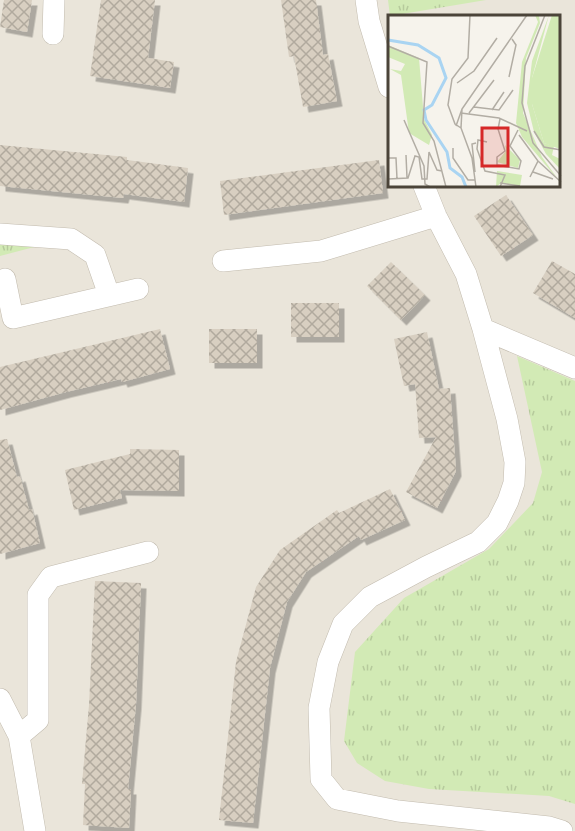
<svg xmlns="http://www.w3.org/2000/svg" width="575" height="831" font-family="Karla,sans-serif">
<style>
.residential{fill:#eae5da;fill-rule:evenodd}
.grass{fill:url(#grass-tufts)}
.building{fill:url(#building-cross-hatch);filter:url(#shadow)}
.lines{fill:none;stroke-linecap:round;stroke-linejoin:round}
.minor-casing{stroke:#c2bbae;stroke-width:22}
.minor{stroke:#fff;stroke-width:21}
.inset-river{fill:none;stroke:#a9d4f2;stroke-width:3}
.inset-road{fill:none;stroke:#b2ada4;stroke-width:1.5}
.view{fill:#d62828;fill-opacity:0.15;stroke:#d62828;stroke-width:3}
.inset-edge{fill:none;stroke:#4b4439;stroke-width:3}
</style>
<defs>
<pattern id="grass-tufts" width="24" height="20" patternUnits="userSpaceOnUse" patternTransform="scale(1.5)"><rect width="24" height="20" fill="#d2eab5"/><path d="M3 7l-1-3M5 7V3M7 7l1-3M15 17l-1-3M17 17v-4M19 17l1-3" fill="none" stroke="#b6ca9c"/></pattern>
<pattern id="building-cross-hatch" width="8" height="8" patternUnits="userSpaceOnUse" patternTransform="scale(1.5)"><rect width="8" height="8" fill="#d8cfc1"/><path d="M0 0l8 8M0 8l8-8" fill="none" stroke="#b1aa9e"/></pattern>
<filter id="shadow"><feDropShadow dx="5.5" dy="5.5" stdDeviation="0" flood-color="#0004"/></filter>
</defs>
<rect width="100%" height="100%" fill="#f6f3ec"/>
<path class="residential" d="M0 0H575V831H0ZM389 16H558V186H389Z"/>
<path class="grass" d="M388 0H486L390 16Z
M0 240 38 246 0 256Z
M517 356 575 381V804L549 796 429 789 385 781 357 763 344 741 355 652 404 598 489 549 533 503 542 472Z"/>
<path class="building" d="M4 0H32L27 32 0 27Z
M101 0H155L148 58 174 62 170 88 90 76Z
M281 0H316L323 55 328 54 337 101 303 107 294 56 289 57Z
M0 145 127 157V160L188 168 184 202 124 194 123 198 0 186Z
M379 160 383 193 224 215 220 181Z
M506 195 533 235 501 256 474 216Z
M552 261 575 274V318L533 293Z
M391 262 425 295 401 320 367 286Z
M291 303H339V337H291Z
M160 329 170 369 122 382 121 379 66 392 0 410V367Z
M209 329H257V363H209Z
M427 332 439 389 450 388 456 471 437 508 406 492 436 437 419 438 415 384 404 386 394 339Z
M7 439 17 477 20 476 29 510 32 509 40 543 0 554V440Z
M130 449 179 450V491L120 490 122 498 74 510 65 470 130 454Z
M390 489 405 520 361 540 359 536 306 572 287 602 270 668 253 823 219 820 236 662 256 587 280 550 337 510 339 513Z
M95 581 141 583 136 704 128 789H131L129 828 83 825 85 784H82L89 705Z"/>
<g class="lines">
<defs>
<path id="minor" d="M366 0 369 21 389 87
M53 34 54 0
M424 186 436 216 466 274 483 329 507 419 515 462 514 483 508 501 497 523 478 542 426 567 370 597 343 624 328 662 319 708 321 779 337 799 398 811 549 827 562 831
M0 234 71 239 95 255 109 295
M223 261 321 251 436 216
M5 279 13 318 138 289
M483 329 575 368
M0 699 19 736 35 831
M19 736 38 720V595L51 577 148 552"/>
</defs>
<use href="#minor" class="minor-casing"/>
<use href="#minor" class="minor"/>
</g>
<g transform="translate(388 15)">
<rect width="172" height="172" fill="#f6f3ec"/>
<path d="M164 0H172V134L156 128 144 89V63ZM117 130 132 145 130 153 109 147 118 136ZM109 156 134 160 132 171 113 168 108 172Z" fill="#d2eab5"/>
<path d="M147 0 151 1 152 8 138 43 135 98 154 142 172 167 134 122 128 108 134 47 150 7ZM161 0 144 63V89L156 128 166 131 164 140 172 144V154L158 139 146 117 139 88 144 46ZM0 30 31 43 36 104 44 120 41 130 21 118 13 60 2 54 13 56 17 49 0 42Z" fill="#d2eab5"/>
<path class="inset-river" d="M0 25 30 30 51 43 58 63 44 90 36 95 38 105 59 137 62 153 74 162 78 172"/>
<path class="inset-road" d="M157 0 137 51 134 88 145 128 173 161M0 31 39 47 35 108 46 126 58 172M121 62 128 30 124 24M69 68 86 56 109 23M86 92 111 95 125 75M104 95 116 77M73 98 111 103 139 116M81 98 106 65M112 104 110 114 117 136 109 142V150L131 154 133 146 122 131 130 115M16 105 36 151 37 169 42 172M68 111 74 94M73 113 67 109 60 90 64 64 80 43 82 0M146 116 156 132 173 135M131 120 150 146 142 162M99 127 90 125 89 134 97 156 117 160 112 172M65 133V143L80 165H87M18 140 19 163M0 143H8L9 164M150 146 173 167M87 157 84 129 88 128M145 157 165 164M0 164 20 163 27 141 31 142 34 164H39L41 137 49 155 54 156M112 168 132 171M88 172 84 143 73 113 74 94 139 0"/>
<path class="view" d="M94 113H120V151H94Z"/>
<rect width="172" height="172" class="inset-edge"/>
</g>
</svg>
